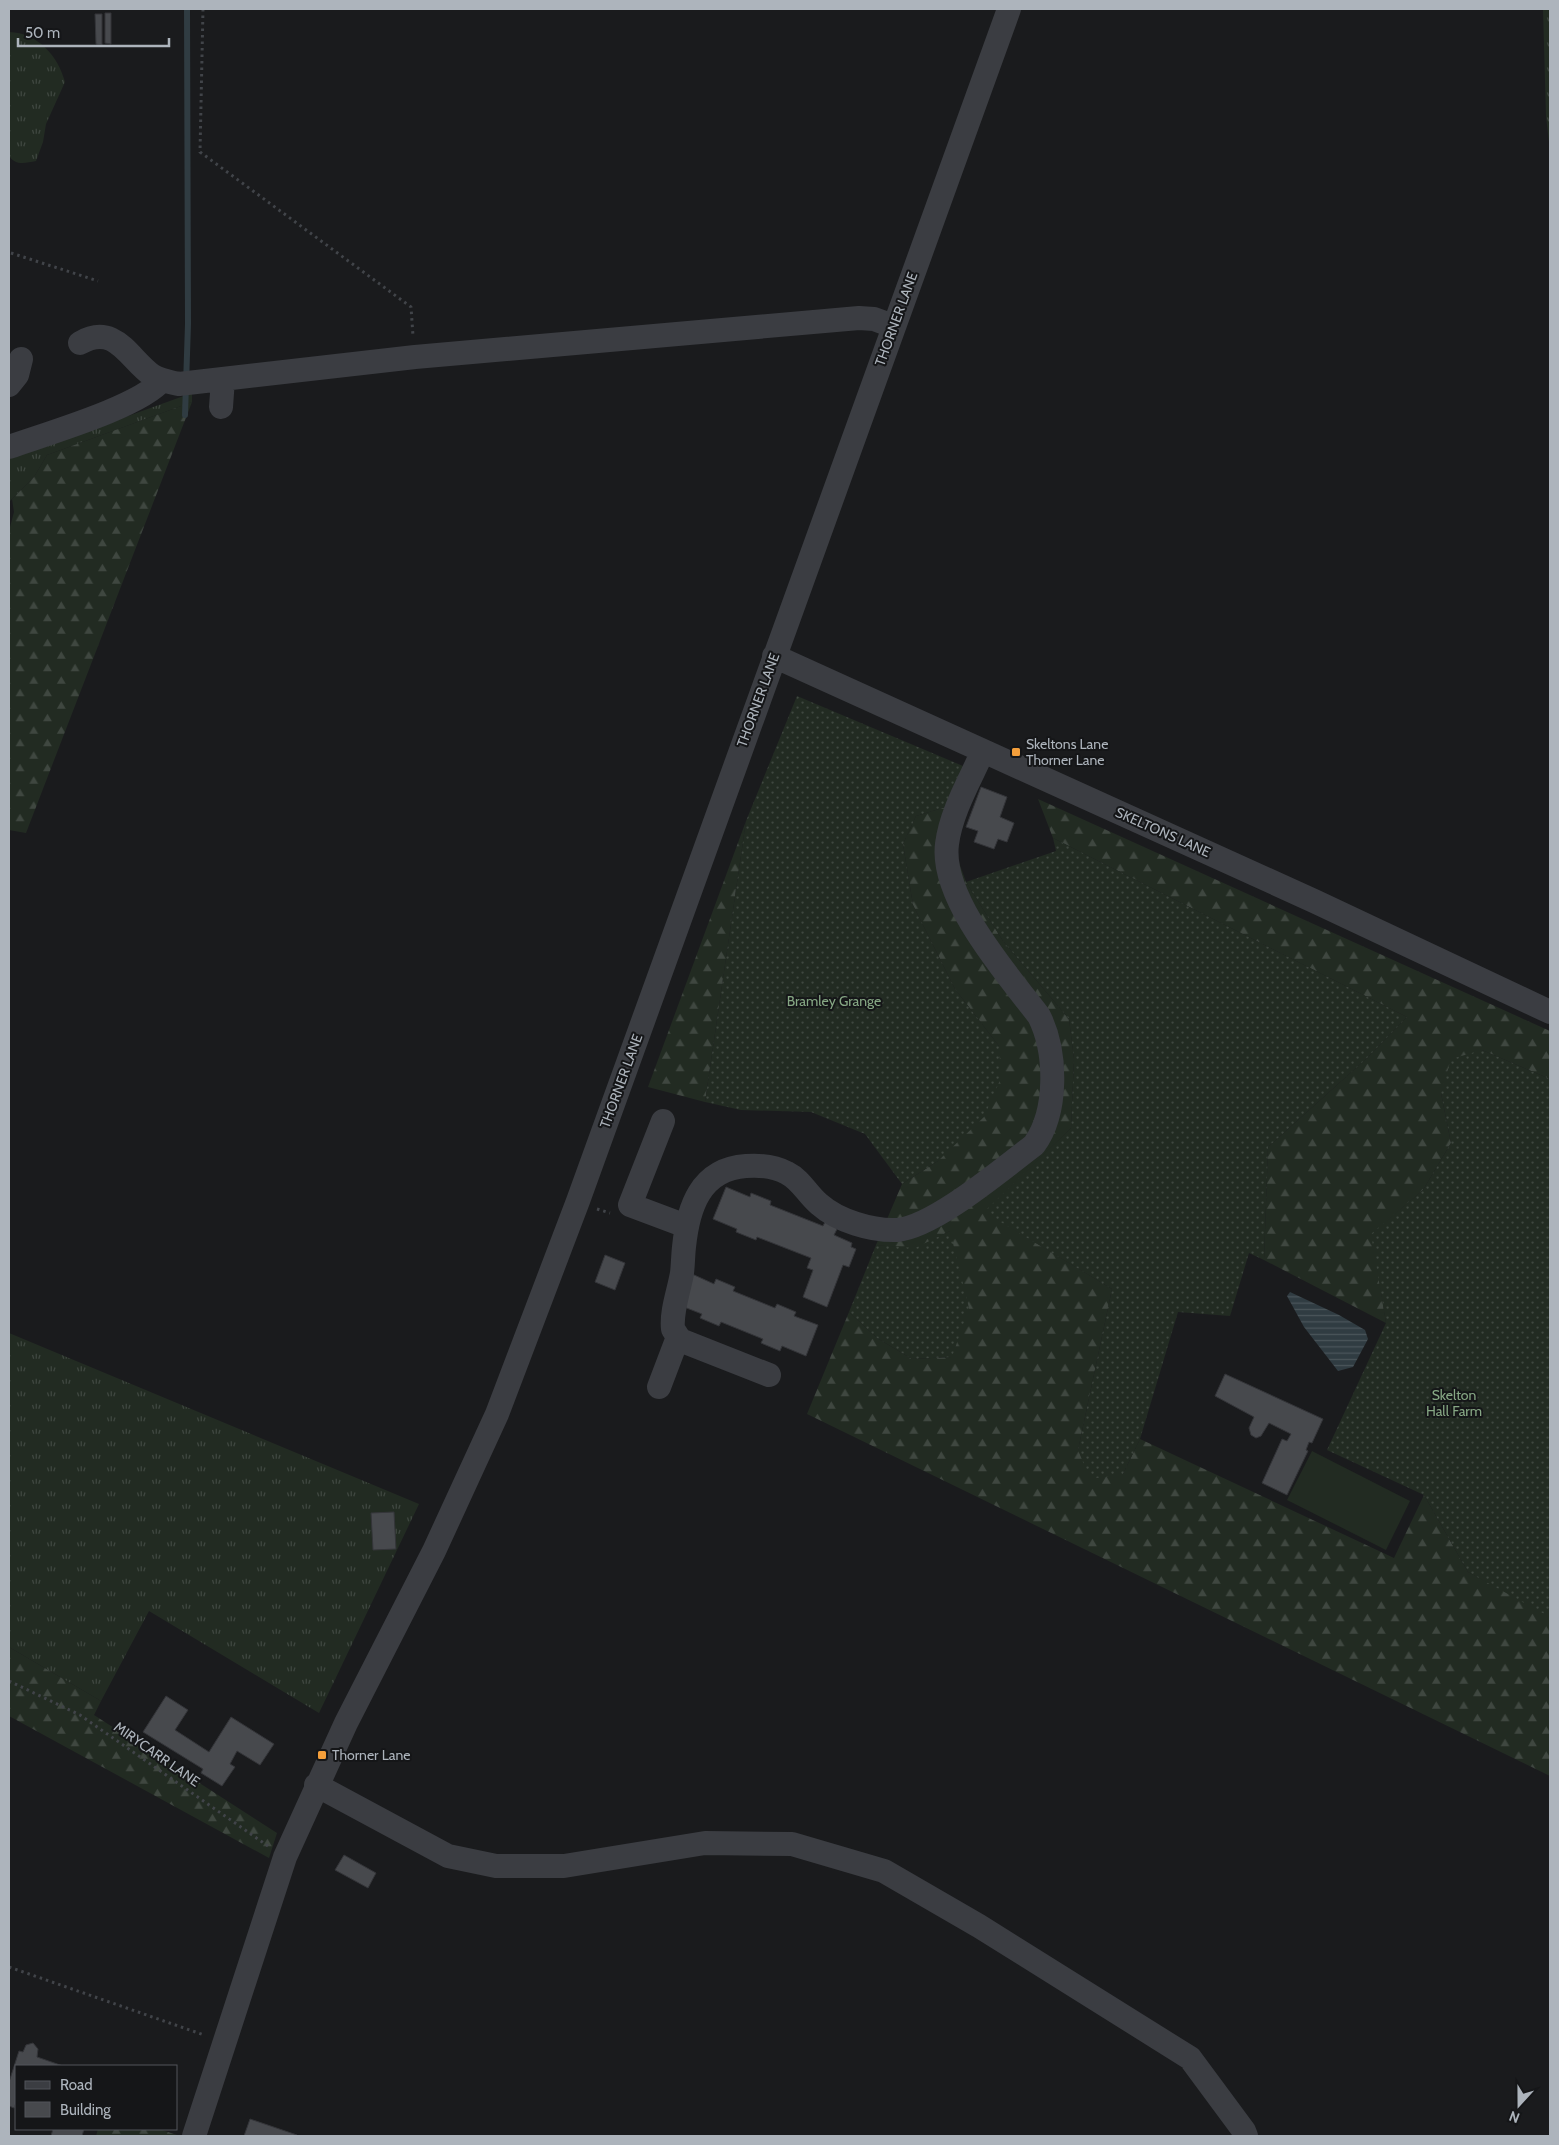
<svg xmlns="http://www.w3.org/2000/svg" width="1559" height="2145" font-family="Cabin,sans-serif">
<style>
.grass{fill:url(#grass-tufts)}
.forest{fill:url(#forest-firs)}
.garden{fill:url(#garden-dots)}
.pitch{fill:#222b22}
.water{fill:url(#water-rules)}
.lines{fill:none;stroke-linecap:round;stroke-linejoin:round}
.stream{stroke:#303c42;stroke-width:6}
.building{fill:#47494d;stroke:#343539}
.path{stroke:#414449;stroke-width:3;stroke-dasharray:2.5 4;stroke-linecap:butt}
.minor{stroke:#3b3d42;stroke-width:24}
.poi-dot{fill:#f49f3b;stroke:#151618;stroke-width:2}
.labels{text-anchor:middle;stroke-width:4;stroke-linejoin:round;paint-order:stroke}
.street-label{font-size:14px;fill:#adb4bc;stroke:#151618}
.poi-label{font-size:14px;fill:#adb4bc;stroke:#151618;text-anchor:start}
.park-label{font-size:14px;fill:#86a784;stroke:#151618}
</style>
<defs>
<pattern id="grass-tufts" width="24" height="20" patternUnits="userSpaceOnUse" patternTransform="scale(1.25)"><rect width="24" height="20" fill="#222b22"/><path d="M3 7l-1-3M5 7V3M7 7l1-3M15 17l-1-3M17 17v-4M19 17l1-3" fill="none" stroke="#3f4740"/></pattern>
<pattern id="forest-firs" width="22" height="20" patternUnits="userSpaceOnUse" patternTransform="scale(1.25)"><rect width="22" height="20" fill="#222b22"/><path d="M5 1l3.5 6h-7zM16 11l3.5 6h-7z" fill="#3f4740"/></pattern>
<pattern id="garden-dots" width="8" height="8" patternUnits="userSpaceOnUse" patternTransform="scale(1.25)"><rect width="8" height="8" fill="#222b22"/><path d="M2 2h.1M6 6h.1" fill="none" stroke="#3f4740" stroke-width="1.8" stroke-linecap="round"/></pattern>
<pattern id="water-rules" width="6" height="5" patternUnits="userSpaceOnUse" patternTransform="scale(1.25)"><rect width="6" height="5" fill="#303c42"/><path d="M0 2.5h6" fill="none" stroke="#4b565b"/></pattern>
</defs>
<rect width="100%" height="100%" fill="#1a1b1d"/>
<path class="grass" d="M1543 9H1550V151L1546 116Z
M9 32C38 33 58 56 65 82L46 124 43 142 36 161C25 163 16 166 9 156Z
M192 393V402L47 455 34 477 9 502V459Z
M9 1333 419 1504 319 1713 149 1611 101 1701 9 1647Z"/>
<path class="forest" d="M192 402 26 833 9 830V531L14 512 12 499 34 477 47 455Z
M1038 799 1550 1031V1079L1482 1050 1441 1093 1451 1143 1423 1190 1372 1234 1386 1323 1264 1260 1268 1147 1366 1059 1407 1017 1053 838Z
M949 806 957 857 966 882 1003 941 1069 1019 1074 1059 1071 1128 985 1212 1112 1289 1078 1450 1123 1474 1140 1439 1394 1558 1424 1495 1468 1572 1550 1615V1776L807 1414 849 1312 877 1338 912 1359 952 1357 950 1231 915 1249 876 1245 902 1184 938 1161 999 1046 955 989 913 905 903 844 916 816Z
M746 821 705 1102 648 1087Z
M9 1647 101 1701 94 1715 277 1833 269 1858 9 1716Z
M98 2129H159L180 2136H96Z"/>
<path class="garden" d="M797 696 963 766 949 806 916 816 903 844 913 905 955 989 999 1046 1001 1078 984 1117 938 1161 902 1184 865 1134 811 1112 741 1110 705 1102 746 821Z
M1053 838 1407 1017 1366 1059 1268 1147 1264 1260 1249 1253 1230 1316 1178 1312 1140 1439 1123 1474 1090 1479 1078 1450 1112 1289 984 1212 1071 1128 1074 1059 1069 1019 1003 941 966 882 1056 851Z
M1482 1050 1550 1079V1615L1548 1616 1468 1572 1424 1495 1327 1450 1386 1323 1371 1234 1423 1190 1451 1143 1441 1093 1451 1059Z
M950 1231 969 1308 952 1357 912 1359 877 1338 849 1312 876 1245 915 1248Z"/>
<path class="pitch" d="M1312 1451 1410 1501 1386 1550 1287 1500Z"/>
<path class="water" d="M1290 1292 1339 1315 1365 1330 1368 1339 1353 1367 1338 1371 1304 1327 1287 1296Z"/>
<g class="lines">
<path class="stream" d="M185 415 188 324 187 9"/>
</g>
<path class="building" d="M105 13H111V44L105 43Z
M95 14H102V45L96 44Z
M981 787 1007 797 1000 817 1014 823 1007 842 998 839 994 849 974 842 978 831 966 827Z
M726 1187 750 1197 751 1193 771 1201 770 1205 823 1226 825 1222 838 1227 834 1235 852 1243 851 1247 856 1249 849 1267 843 1265 827 1307 803 1297 813 1270 807 1268 811 1258 757 1237 756 1240 736 1232 737 1229 713 1219Z
M605 1255 625 1263 615 1290 595 1282Z
M692 1274 714 1284 716 1279 735 1287 733 1291 775 1308 777 1304 796 1312 794 1316 818 1325 806 1356 782 1346 780 1351 761 1343 763 1339 721 1322 719 1326 700 1318 702 1314 679 1305Z
M1225 1374 1323 1419 1312 1443 1309 1442 1306 1450 1308 1451 1287 1495 1262 1483 1282 1439 1287 1441 1291 1434 1269 1423 1261 1436 1256 1438 1251 1435 1249 1428 1254 1417 1215 1396Z
M394 1512 396 1549 373 1550 371 1513Z
M166 1696 188 1710 175 1730 209 1752 231 1717 274 1744 260 1765 237 1751 230 1764 235 1767 222 1786 201 1773 203 1769 143 1732Z
M344 1855 376 1873 368 1888 335 1870Z
M33 2043 38 2049 37 2057 63 2066H16V2102L14 2108 9 2106V2082L19 2051 23 2052 26 2045Z
M250 2119 297 2135 296 2136H244Z
M53 2129H84L82 2136H51Z"/>
<g class="lines">
<path class="path" d="M203 9 200 152 411 307 413 336
M11 253 98 281
M597 1209 610 1213
M9 1681 80 1715 268 1846
M9 1967 204 2035"/>
<path class="minor" d="M80 343C116 322 129 360 153 376 161 381 171 382 179 384L415 357 859 318 874 319 893 326
M9 385 17 375 21 359
M221 407 223 379
M9 447C45 434 140 407 162 380
M774 656 1314 901 1550 1012
M663 1121 630 1205 686 1226
M769 1375 680 1340 673 1329C671 1311 679 1291 682 1273 683 1265 683 1256 684 1247 688 1208 700 1169 746 1166 760 1165 774 1166 787 1173 801 1180 807 1194 819 1204 838 1221 872 1231 897 1230 934 1227 1002 1169 1034 1145 1058 1112 1057 1052 1039 1016 1007 974 940 898 947 844 951 812 970 780 983 751
M659 1387 678 1337
M316 1785 448 1856 496 1866H564L705 1843 792 1844 884 1871 979 1926 1190 2058 1244 2131 1246 2136
M194 2136 285 1857 346 1723 434 1551 497 1414 578 1201 1009 9"/>
</g>
<g class="poi-dot">
<rect x="1011" y="747" width="10" height="10" rx="2.5"/>
<rect x="317" y="1750" width="10" height="10" rx="2.5"/>
</g>
<g class="labels">
<g class="street-label">
<text transform="translate(896 319) rotate(-70)" y="5">THORNER LANE</text>
<text transform="translate(758 700) rotate(-70)" y="5">THORNER LANE</text>
<text transform="translate(1163 832) rotate(24)" y="5">SKELTONS LANE</text>
<text transform="translate(621 1081) rotate(-70)" y="5">THORNER LANE</text>
<text transform="translate(157 1754) rotate(35)" y="5">MIRYCARR LANE</text>
</g>
<g class="poi-label">
<text x="1026" y="749">Skeltons Lane<tspan x="1026" dy="16">Thorner Lane</tspan></text>
<text x="332" y="1760">Thorner Lane</text>
</g>
<g class="park-label">
<text x="834" y="1006">Bramley Grange</text>
<text x="1454" y="1400">Skelton<tspan x="1454" dy="16">Hall Farm</tspan></text>
</g>
</g>
<rect width="1559" height="2145" fill="none" stroke="#adb4bc" stroke-width="20"/>
<rect x="15" y="2065" width="162" height="65" fill="#151618" stroke="#52555a"/>
<rect x="25" y="2081" width="25" height="8" fill="#3b3d42" stroke="#52555a"/>
<text x="60" y="2090" font-size="15" fill="#adb4bc">Road</text>
<rect x="25" y="2102" width="25" height="15" fill="#47494d" stroke="#52555a"/>
<text x="60" y="2115" font-size="15" fill="#adb4bc">Building</text>
<g transform="translate(1519 2105) rotate(201)" stroke="#151618" stroke-width="4" paint-order="stroke">
<path d="M0-4L9 19L0 12L-9 19Z" fill="#adb4bc"/>
<text y="-8" font-size="14" font-weight="bold" text-anchor="middle" fill="#adb4bc">N</text>
</g>
<path d="M18 38v8h151v-8" fill="none" stroke="#adb4bc" stroke-width="2.5"/>
<text x="25" y="38" font-size="15" fill="#adb4bc" stroke="#151618" stroke-width="4" paint-order="stroke">50 m</text>
</svg>
